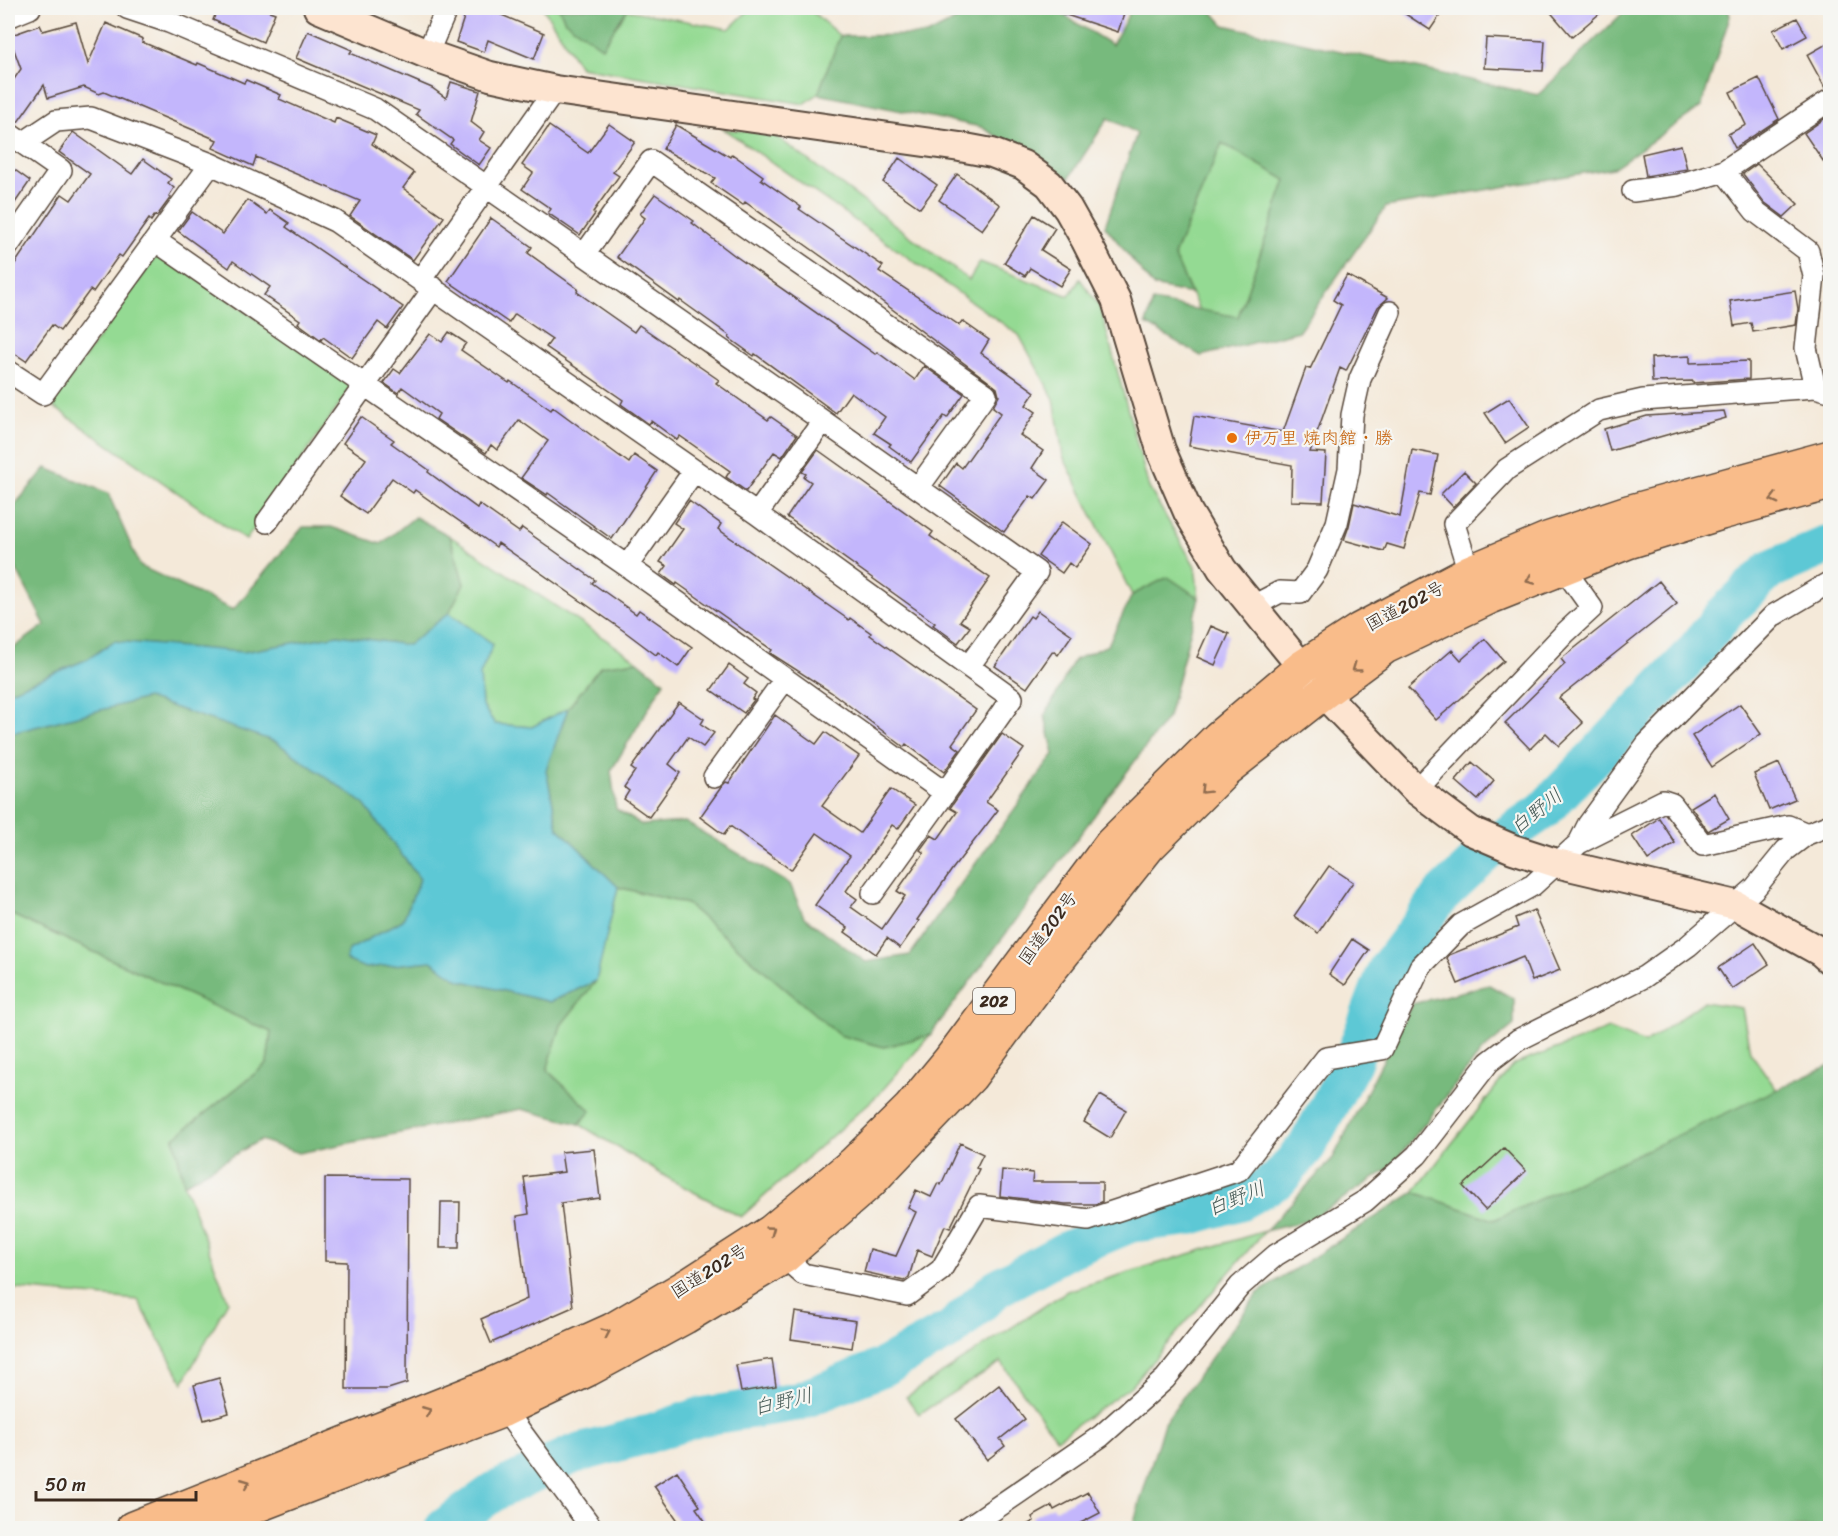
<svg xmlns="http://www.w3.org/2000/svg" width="1838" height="1536" font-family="Sriracha,'Klee One',sans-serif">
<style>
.green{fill:#94da93;stroke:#688258;stroke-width:1.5}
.forest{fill:#77ba7d;stroke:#59724e;stroke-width:1.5}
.water{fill:#5dc8d5;stroke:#4c797a;stroke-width:1.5}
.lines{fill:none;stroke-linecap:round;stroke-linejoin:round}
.stream{stroke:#5dc8d5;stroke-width:7}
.river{stroke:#5dc8d5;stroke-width:39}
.building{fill:#c3b6fc}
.street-casing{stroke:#57473a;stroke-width:24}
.secondary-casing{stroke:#57473a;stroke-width:32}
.highway-casing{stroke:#57473a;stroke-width:36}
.street{stroke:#fff;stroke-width:21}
.secondary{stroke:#fde4d0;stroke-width:28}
.highway{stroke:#f9bc8a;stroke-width:33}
.oneway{stroke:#906c4f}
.food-dot{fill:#e8710a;stroke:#f6f6f2;stroke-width:2}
.labels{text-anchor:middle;stroke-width:4.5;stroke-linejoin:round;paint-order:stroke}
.shield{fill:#f6f6f2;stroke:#73675e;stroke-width:1.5}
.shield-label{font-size:16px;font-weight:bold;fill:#3b2a1e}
.food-label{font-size:18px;fill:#c56008;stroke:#f6f6f2;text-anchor:start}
.street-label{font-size:18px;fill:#3b2a1e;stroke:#f6f6f2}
.water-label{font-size:20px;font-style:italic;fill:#455955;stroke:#f6f6f2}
</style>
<rect width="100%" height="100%" fill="#f6f6f2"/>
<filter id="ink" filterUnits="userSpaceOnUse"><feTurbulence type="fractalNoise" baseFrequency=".0167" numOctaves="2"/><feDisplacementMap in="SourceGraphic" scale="12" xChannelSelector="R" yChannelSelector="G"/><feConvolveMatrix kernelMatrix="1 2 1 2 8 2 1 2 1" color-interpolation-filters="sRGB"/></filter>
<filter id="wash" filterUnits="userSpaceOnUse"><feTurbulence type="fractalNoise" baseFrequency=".008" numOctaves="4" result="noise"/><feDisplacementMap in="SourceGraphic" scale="24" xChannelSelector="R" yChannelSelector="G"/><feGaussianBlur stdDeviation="1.35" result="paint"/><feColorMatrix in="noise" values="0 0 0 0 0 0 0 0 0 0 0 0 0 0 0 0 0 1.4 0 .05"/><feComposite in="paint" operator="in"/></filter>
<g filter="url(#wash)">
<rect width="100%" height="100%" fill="#f4e9d9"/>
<path class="green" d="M543 8H559L565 21 602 47 627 10 729 29 751 8H808L840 36 818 94 804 104 580 67Z
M724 129 773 134 969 280 980 262 1069 296 1080 279 1100 307 1149 488 1195 566 1199 598 1168 577 1132 595 1063 456 1054 399 1019 335Z
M1222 143 1286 180 1238 317 1199 310 1174 256Z
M159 252 353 385 246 540 51 405Z
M450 536 638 661 601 666 568 708 532 727 495 724 482 705 480 675 493 644 449 613 464 584Z
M618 887 687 904 839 1035 884 1047 930 1035 880 1093 741 1217 673 1181 579 1124 591 1111 547 1070 561 1025 596 981Z
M8 913 271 1032 267 1064 174 1138 184 1184 228 1301 183 1383 138 1300 8 1288Z
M1703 1002 1742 1008 1750 1052 1777 1090 1494 1220 1414 1192 1513 1065 1609 1029 1645 1043Z
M1265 1231 1131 1386 1057 1439 1001 1362 919 1414 906 1397 1067 1291Z"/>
<path class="forest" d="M559 8H626L627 10 602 47 565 21Z
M980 8H1052L1112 45 1132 8H1209L1224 25 1538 95 1628 8H1728L1730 16 1701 107 1613 168 1386 207 1299 331 1201 356 1146 324 1153 301 1238 317 1286 180 1222 143 1174 255 1191 294 1153 286 1105 226 1137 133 1108 118 1069 178 981 127 818 94 840 36 927 35Z
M46 468 108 493 140 566 233 610 303 527H331L381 544 415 517 450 536 464 584 449 613 408 645 338 635 243 652 114 641 88 659 8 692V652L45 625 8 553V513Z
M1168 577 1199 598 1168 717 930 1035 884 1047 839 1035 687 904 618 887 558 828 546 770 568 708 601 666 638 661 664 682 611 771 616 809 642 825 685 822 790 884 804 917 866 962 910 955 1054 754 1045 716 1074 660 1108 645 1132 595Z
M147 698 276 742 363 803 420 879 403 920 349 950 365 968 431 961 459 980 550 1002 596 981 561 1025 547 1070 591 1111 579 1124 521 1109 299 1153 260 1140 184 1184 174 1138 267 1064 271 1032 8 913V734Z
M1489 985 1514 999V1025L1481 1052 1390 1168 1310 1220 1265 1231 1333 1158 1412 1004Z
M1830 1065V1528H1132L1164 1423 1258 1293 1414 1192 1494 1220Z"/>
<path class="water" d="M449 613 493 644 480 675 482 705 495 724 532 727 568 708 546 770 558 828 618 887 596 981 550 1002 459 980 431 961 365 968 346 960 349 950 403 920 420 879 363 803 276 742 147 698 8 734V692L88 659 114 641 243 652 338 635 408 645Z"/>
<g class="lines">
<path class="stream" d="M445 1527 446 1528"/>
<path class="river" d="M444 1528 495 1491 572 1455 642 1436 699 1417 797 1402 881 1368 952 1329 997 1288 1065 1251 1131 1223 1185 1217 1240 1201 1278 1180 1307 1146 1352 1063 1387 969 1441 896 1499 841 1544 810 1689 658 1725 613 1770 570 1830 544"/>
</g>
<g id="blocks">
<path class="building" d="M218 8H261L275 13 263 42 213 20Z
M467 8H499L497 13 544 33 534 59 488 40 484 52 456 42Z
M1055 8H1126L1118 32 1054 11Z
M1396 8H1445L1430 30Z
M1547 8H1606L1572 37Z
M1797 18 1807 36 1783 49 1773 30Z
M76 22 88 64 106 23 143 39 142 42 197 65 198 63 244 83 246 80 281 95 279 99 334 123 336 118 376 135 372 144 414 173 403 188 444 217 413 260 350 216 360 201 256 157 253 166 213 148 217 140 104 92 99 94 84 87 48 98 44 85 18 122 8 114V88L21 69 9 36 40 25 43 31Z
M308 31 352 50 350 53 432 88 446 98 451 82 480 91 471 122 484 132 479 140 491 148 479 165 450 144 453 140 416 114 419 110 296 58Z
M1486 38 1545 41 1543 71 1484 68Z
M1830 42V87L1825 88 1807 55Z
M1759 78 1779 119 1735 148 1728 134 1746 125 1730 92Z
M1830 115V171L1804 133Z
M609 124 635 142 613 172 619 176 593 212 595 214 580 235 548 213 551 209 522 189 533 173 522 165 549 126 588 153Z
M676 125 730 157 732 154 763 176 761 179 801 207 799 209 883 266 879 271 959 325 962 321 989 340 981 353 1035 392 1026 405 1036 412 1020 435 1043 451 1032 468 1049 480 1035 499 1030 496 1004 532 940 486 956 463 962 468 1001 413 993 407 999 396 997 388 828 261 745 202 743 205 711 183 715 178 663 149Z
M73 132 132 174 143 159 171 179 168 183 174 188 169 196 171 197 157 216 155 215 151 221 149 219 122 257 119 255 93 292 90 290 60 331 52 325 26 361 8 349V274L62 194 71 200 90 174 59 152Z
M1681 145 1687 169 1646 176 1642 154Z
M899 158 937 185 920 208 883 182Z
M1757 164 1798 204 1784 217 1764 202 1743 174Z
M8 165 30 181 8 213Z
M957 174 1000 205 982 230 939 200Z
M655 194 694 221 692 223 734 255 875 354 877 352 915 380 924 366 964 394 947 418 944 416 911 462 889 446 891 444 874 433 885 417 851 392 836 413 755 354 754 356 729 338 730 336 680 300 679 302 617 257 645 218 640 214Z
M247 200 267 214 270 210 289 223 286 227 403 307 387 329 378 322 352 358 323 337 321 340 313 334 298 323 300 320 264 295 270 287 233 261 229 268 178 231 192 212 223 234Z
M1034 215 1055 228 1041 250 1071 269 1060 286 1030 268 1025 276 1004 263Z
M491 218 532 247 528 253 578 289 577 292 634 332 639 325 719 380 716 383 768 420 771 417 797 435 782 457 774 452 746 491 726 477 730 471 680 436 677 440 651 421 649 424 621 404 623 400 546 347 552 339 515 314 509 323 448 281Z
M1347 275 1388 298 1378 307 1346 371 1340 368 1310 452 1326 453 1323 502 1291 501 1292 465 1189 446 1194 416 1283 432 1306 368 1310 369 1341 305 1333 300Z
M1795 291 1798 309 1796 325 1753 332 1751 323 1734 326 1730 301Z
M449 332 466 343 461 350 509 383 510 381 551 410 553 407 629 463 634 455 657 471 612 539 548 493 547 495 521 478 548 441 519 420 497 450 491 445 486 453 436 419 439 414 402 387 398 393 384 383 394 369 400 373 430 334 442 342Z
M1690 356V363L1749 361V379L1693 383V381L1652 382 1651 358Z
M1509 398 1529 427 1505 443 1485 413Z
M1724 411 1726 418 1610 451 1604 429 1647 416Z
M361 417 394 440 391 443 429 470 428 472 477 508 479 504 519 532 522 528 595 580 592 583 636 614 639 610 692 647 678 667 658 652 656 655 624 631 498 543 496 547 415 490 413 493 392 478 366 514 340 496 366 459 343 443Z
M818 450 933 532 930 536 990 578 960 621 970 627 958 643 933 625 935 623 787 517 811 482 804 477 806 474 802 472Z
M1412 450 1438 455 1430 495 1420 493 1404 549 1387 544 1384 551 1344 540 1349 526 1354 503 1400 517Z
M1464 471 1476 483 1453 507 1441 494Z
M689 501 721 524 718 529 849 620 850 618 871 633 870 635 976 710 952 744 960 750 944 772 906 744 904 747 831 692 770 653 772 650 677 583 676 585 661 574 667 566 660 562 683 529 674 523Z
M1062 522 1092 544 1075 568 1069 563 1062 573 1038 556Z
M1659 581 1677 604 1559 698 1583 723 1559 746 1546 733 1530 749 1505 723 1565 664 1561 659Z
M1038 611 1072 635 1058 655 1053 651 1027 688 995 666 1030 616 1033 618Z
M1211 626 1229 634 1215 665 1197 657Z
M1485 639 1504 661 1436 720 1408 688 1452 650 1461 660Z
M729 665 748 679 744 684 756 693 752 699 754 700 744 713 711 690Z
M679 702 704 719 701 724 714 733 703 747 688 737 669 764 680 773 649 817 624 799 629 791 624 787 635 771 631 768Z
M1740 704 1761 734 1712 767 1692 736Z
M775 715 816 744 825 732 859 756 822 806 860 833 891 789 915 805 898 829 892 825 846 891 857 899 851 907 882 929 905 896 897 891 924 853 920 850 931 835 938 839 957 812 950 808 1002 734 1024 749 986 802 998 810 951 871 917 920 919 921 900 948 887 938 876 954 845 932 848 928 815 905 850 856 817 833 791 870 730 826 724 835 700 817 722 786 726 782 729 783Z
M1472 762 1494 781 1478 800 1456 781Z
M1779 763 1795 799 1769 810 1754 774Z
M1714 793 1729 819 1708 831 1691 807Z
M1659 818 1675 843 1648 860 1632 836Z
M1329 866 1353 882 1318 933 1294 916Z
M1534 910 1560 970 1532 981 1523 957 1458 984 1447 958 1449 955 1518 927 1515 918Z
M1352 939 1369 950 1345 985 1329 974Z
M1755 943 1769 964 1732 989 1718 968Z
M1100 1095 1126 1110 1110 1138 1084 1122Z
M960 1143 983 1154 976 1168 979 1169 950 1228 945 1226 932 1256 917 1250 909 1277 904 1281 864 1272 870 1249 896 1256 916 1212 908 1208 916 1190 931 1197 938 1183 941 1185Z
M1504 1148 1526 1171 1485 1210 1463 1186Z
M594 1149 600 1198 561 1203 573 1307 491 1343 481 1319 527 1299 517 1216 529 1214 524 1177 564 1172 561 1152Z
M1002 1170 1033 1173 1032 1182H1102V1202L1095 1204H1065L1000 1196Z
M325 1178 408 1179 407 1383 388 1389H346L347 1262 325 1261Z
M441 1202H460L459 1248H440Z
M795 1312 856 1321 852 1348 791 1339Z
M772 1359 776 1386 741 1392 736 1365Z
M219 1378 229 1413 204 1420 194 1385Z
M999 1385 1025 1419 1000 1439 1005 1446 987 1460 956 1419Z
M677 1471 700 1506 696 1508 710 1528H683L654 1486Z
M1088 1492 1100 1513 1071 1528H1021L1034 1521 1032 1517 1052 1506 1054 1510Z"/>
</g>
</g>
<g filter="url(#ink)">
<use href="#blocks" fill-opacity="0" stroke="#57473a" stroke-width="1.5"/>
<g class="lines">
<defs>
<path id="street" d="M127 8 169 22 375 109 823 421 1037 572 969 666
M8 17 30 8
M427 54 447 8
M8 133 61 170 8 246
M23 143 56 121 91 118 211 164 335 221 757 514 1012 698 945 793 627 566 156 241
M1724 171 1755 211 1808 251 1814 276 1806 348 1815 387
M1633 191 1678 185 1724 171 1830 100
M584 255 651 161 986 394 918 488
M421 279 555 90
M8 371 43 394 211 164
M757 514 823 421
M267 522 434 288
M627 566 694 471
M1469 572 1454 524 1507 469 1599 410 1643 400 1815 387 1830 391
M1253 606 1280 592 1300 593 1317 570 1337 523 1349 469 1352 415 1360 379 1390 312
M714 777 785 679
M1416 790 1565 633 1592 608 1562 566
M1579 843 1663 801 1672 804 1703 845 1788 826 1807 834
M873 893 945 793
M784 1257 803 1274 907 1295 941 1270 979 1206 1088 1220 1239 1170 1326 1058 1382 1049 1420 967 1461 925 1533 885 1579 843 1588 825 1647 744 1774 615 1830 582
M498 1401 592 1528
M967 1528 1101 1436 1165 1379 1240 1286 1276 1255 1365 1201 1417 1155 1489 1062 1518 1040 1644 977 1688 946 1755 888 1786 850 1807 834 1830 825"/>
<path id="secondary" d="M318 8 427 54 490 76 555 90 960 147 992 153 1023 165 1049 184 1068 209 1086 241 1116 300 1161 450 1188 512 1222 569 1323 693 1416 790 1471 831 1513 849 1556 863 1736 905 1821 952 1830 960"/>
<path id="highway" d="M133 1528 486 1387 612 1330 690 1284 772 1231 854 1163 910 1108 949 1061 1111 844 1219 737 1302 667 1359 630 1469 572 1547 539 1628 512 1830 457
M199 1528 504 1410 589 1369 685 1317 784 1257 869 1183 971 1076 1038 985 1149 846 1225 770 1323 693 1385 647 1488 598 1628 542 1721 513 1830 483"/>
</defs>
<use href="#street" class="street-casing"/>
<use href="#secondary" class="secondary-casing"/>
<use href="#highway" class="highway-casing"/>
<use href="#street" class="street"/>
<use href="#secondary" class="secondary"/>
<use href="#highway" class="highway"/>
</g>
<defs><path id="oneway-chevron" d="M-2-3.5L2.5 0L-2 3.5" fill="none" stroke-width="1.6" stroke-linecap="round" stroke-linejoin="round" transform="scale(1.5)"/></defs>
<g class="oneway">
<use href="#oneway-chevron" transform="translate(1774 499) rotate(165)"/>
<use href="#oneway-chevron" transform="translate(1530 580) rotate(157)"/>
<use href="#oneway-chevron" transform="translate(1356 668) rotate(144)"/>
<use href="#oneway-chevron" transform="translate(1205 790) rotate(135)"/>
<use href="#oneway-chevron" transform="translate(771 1230) rotate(-36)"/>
<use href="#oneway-chevron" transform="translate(606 1333) rotate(-25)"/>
<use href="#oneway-chevron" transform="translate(427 1411) rotate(-22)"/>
<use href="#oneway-chevron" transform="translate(246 1483) rotate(-22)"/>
</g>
</g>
<circle class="food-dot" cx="1232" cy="438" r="6"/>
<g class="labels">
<rect class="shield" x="973" y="988" width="42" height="26" rx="4.5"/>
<g class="shield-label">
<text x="994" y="1007">202</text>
</g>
<g class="food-label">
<text x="1244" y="444">伊万里 焼肉館・勝</text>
</g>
<g class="street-label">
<text transform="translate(1405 606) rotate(-28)" y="6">国道202号</text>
<text transform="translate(1048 928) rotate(-54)" y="6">国道202号</text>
<text transform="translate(709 1271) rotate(-32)" y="6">国道202号</text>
</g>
<g class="water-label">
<text transform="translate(1536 811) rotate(-39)" y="7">白野川</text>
<text transform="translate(1236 1198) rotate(-22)" y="7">白野川</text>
<text transform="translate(783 1401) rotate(-13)" y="7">白野川</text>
</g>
</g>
<rect width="1838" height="1536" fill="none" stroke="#f6f6f2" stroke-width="30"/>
<path d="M36 1491v9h160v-9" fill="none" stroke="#3b2a1e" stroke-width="3"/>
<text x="45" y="1491" font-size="18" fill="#3b2a1e" stroke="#f6f6f2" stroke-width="4.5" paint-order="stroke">50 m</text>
</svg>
